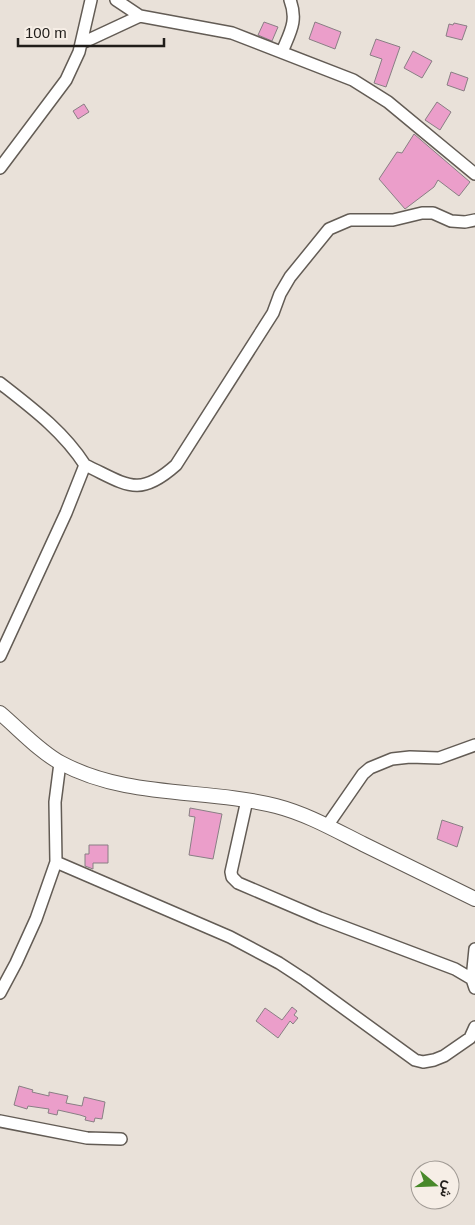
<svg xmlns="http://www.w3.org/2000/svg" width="475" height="1225" font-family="Arial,Vazirmatn,sans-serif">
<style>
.building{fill:#eb9eca;stroke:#897f84}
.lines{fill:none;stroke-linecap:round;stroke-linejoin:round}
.minor-casing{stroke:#635c55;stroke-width:14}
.tertiary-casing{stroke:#635c55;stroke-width:16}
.minor{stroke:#fff;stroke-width:11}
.tertiary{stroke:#fff;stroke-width:14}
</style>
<rect width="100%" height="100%" fill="#e9e1d9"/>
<path class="building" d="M264 22 278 27 272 41 258 35Z
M315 22 341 32 335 49 309 39Z
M454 23 467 26 462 40 446 36 449 24 453 25Z
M376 39 400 47 386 87 374 83 382 59 370 55Z
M413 51 432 61 422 78 404 68Z
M451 72 468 78 464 91 447 85Z
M437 102 451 112 440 130 425 120Z
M84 104 89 112 78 119 73 111Z
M414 134 470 182 459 196 438 180 434 187 405 209 379 179 397 152 402 153Z
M190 808 222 814 213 859 189 855 195 817 189 816Z
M442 820 463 827 457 847 437 839Z
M89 845H108V863H93V869L85 866V854H89Z
M292 1007 297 1011 294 1015 298 1018 293 1024 290 1021 278 1038 256 1021 265 1008 282 1020Z
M19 1086 33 1090 32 1092 49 1096V1092L68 1096 66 1103 82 1106 84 1097 105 1102 102 1119 95 1118 94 1122 85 1120 86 1117 80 1115 58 1110 57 1115 48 1113 49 1109 28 1106 27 1109 14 1105Z"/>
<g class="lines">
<defs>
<path id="minor" d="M116 0 140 16 232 33 353 80 388 102 475 174
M82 43 140 16
M282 52C290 32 298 21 290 0
M0 168 66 80 79 52 91 0
M0 383C32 408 63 431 85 465L66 513 0 656
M85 465C126 484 138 499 176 465L273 313 280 294 290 277 329 229 350 220H393L422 213H433L451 221 465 222 475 220
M247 800 231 872 232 877 238 883 320 918 455 969 472 979
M327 826 363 774 370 768 392 759 410 757 439 758 475 745
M56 862 230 937 279 963 305 980 415 1060 423 1062 434 1060 444 1056 470 1038 475 1027
M475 949 472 979 475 988
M0 993 16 963 36 919 56 862 55 802 60 763
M0 1121 87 1138 121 1139"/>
<path id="tertiary" d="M0 713C19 729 40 752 61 763 128 799 205 788 276 806 307 814 335 830 363 844 400 862 438 881 475 899"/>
</defs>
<use href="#minor" class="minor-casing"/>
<use href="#tertiary" class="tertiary-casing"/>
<use href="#minor" class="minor"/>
<use href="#tertiary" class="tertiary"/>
</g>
<g transform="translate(435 1185) rotate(109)"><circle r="24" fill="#f6eee6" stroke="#a09a94"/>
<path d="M0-4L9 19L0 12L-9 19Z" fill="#48892a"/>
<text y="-8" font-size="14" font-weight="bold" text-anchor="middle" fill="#201d1a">ش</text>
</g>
<path d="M18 38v8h146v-8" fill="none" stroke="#201d1a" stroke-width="2.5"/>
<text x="25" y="38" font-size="15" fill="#201d1a" stroke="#f6eee6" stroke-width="4" paint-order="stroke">100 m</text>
</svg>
